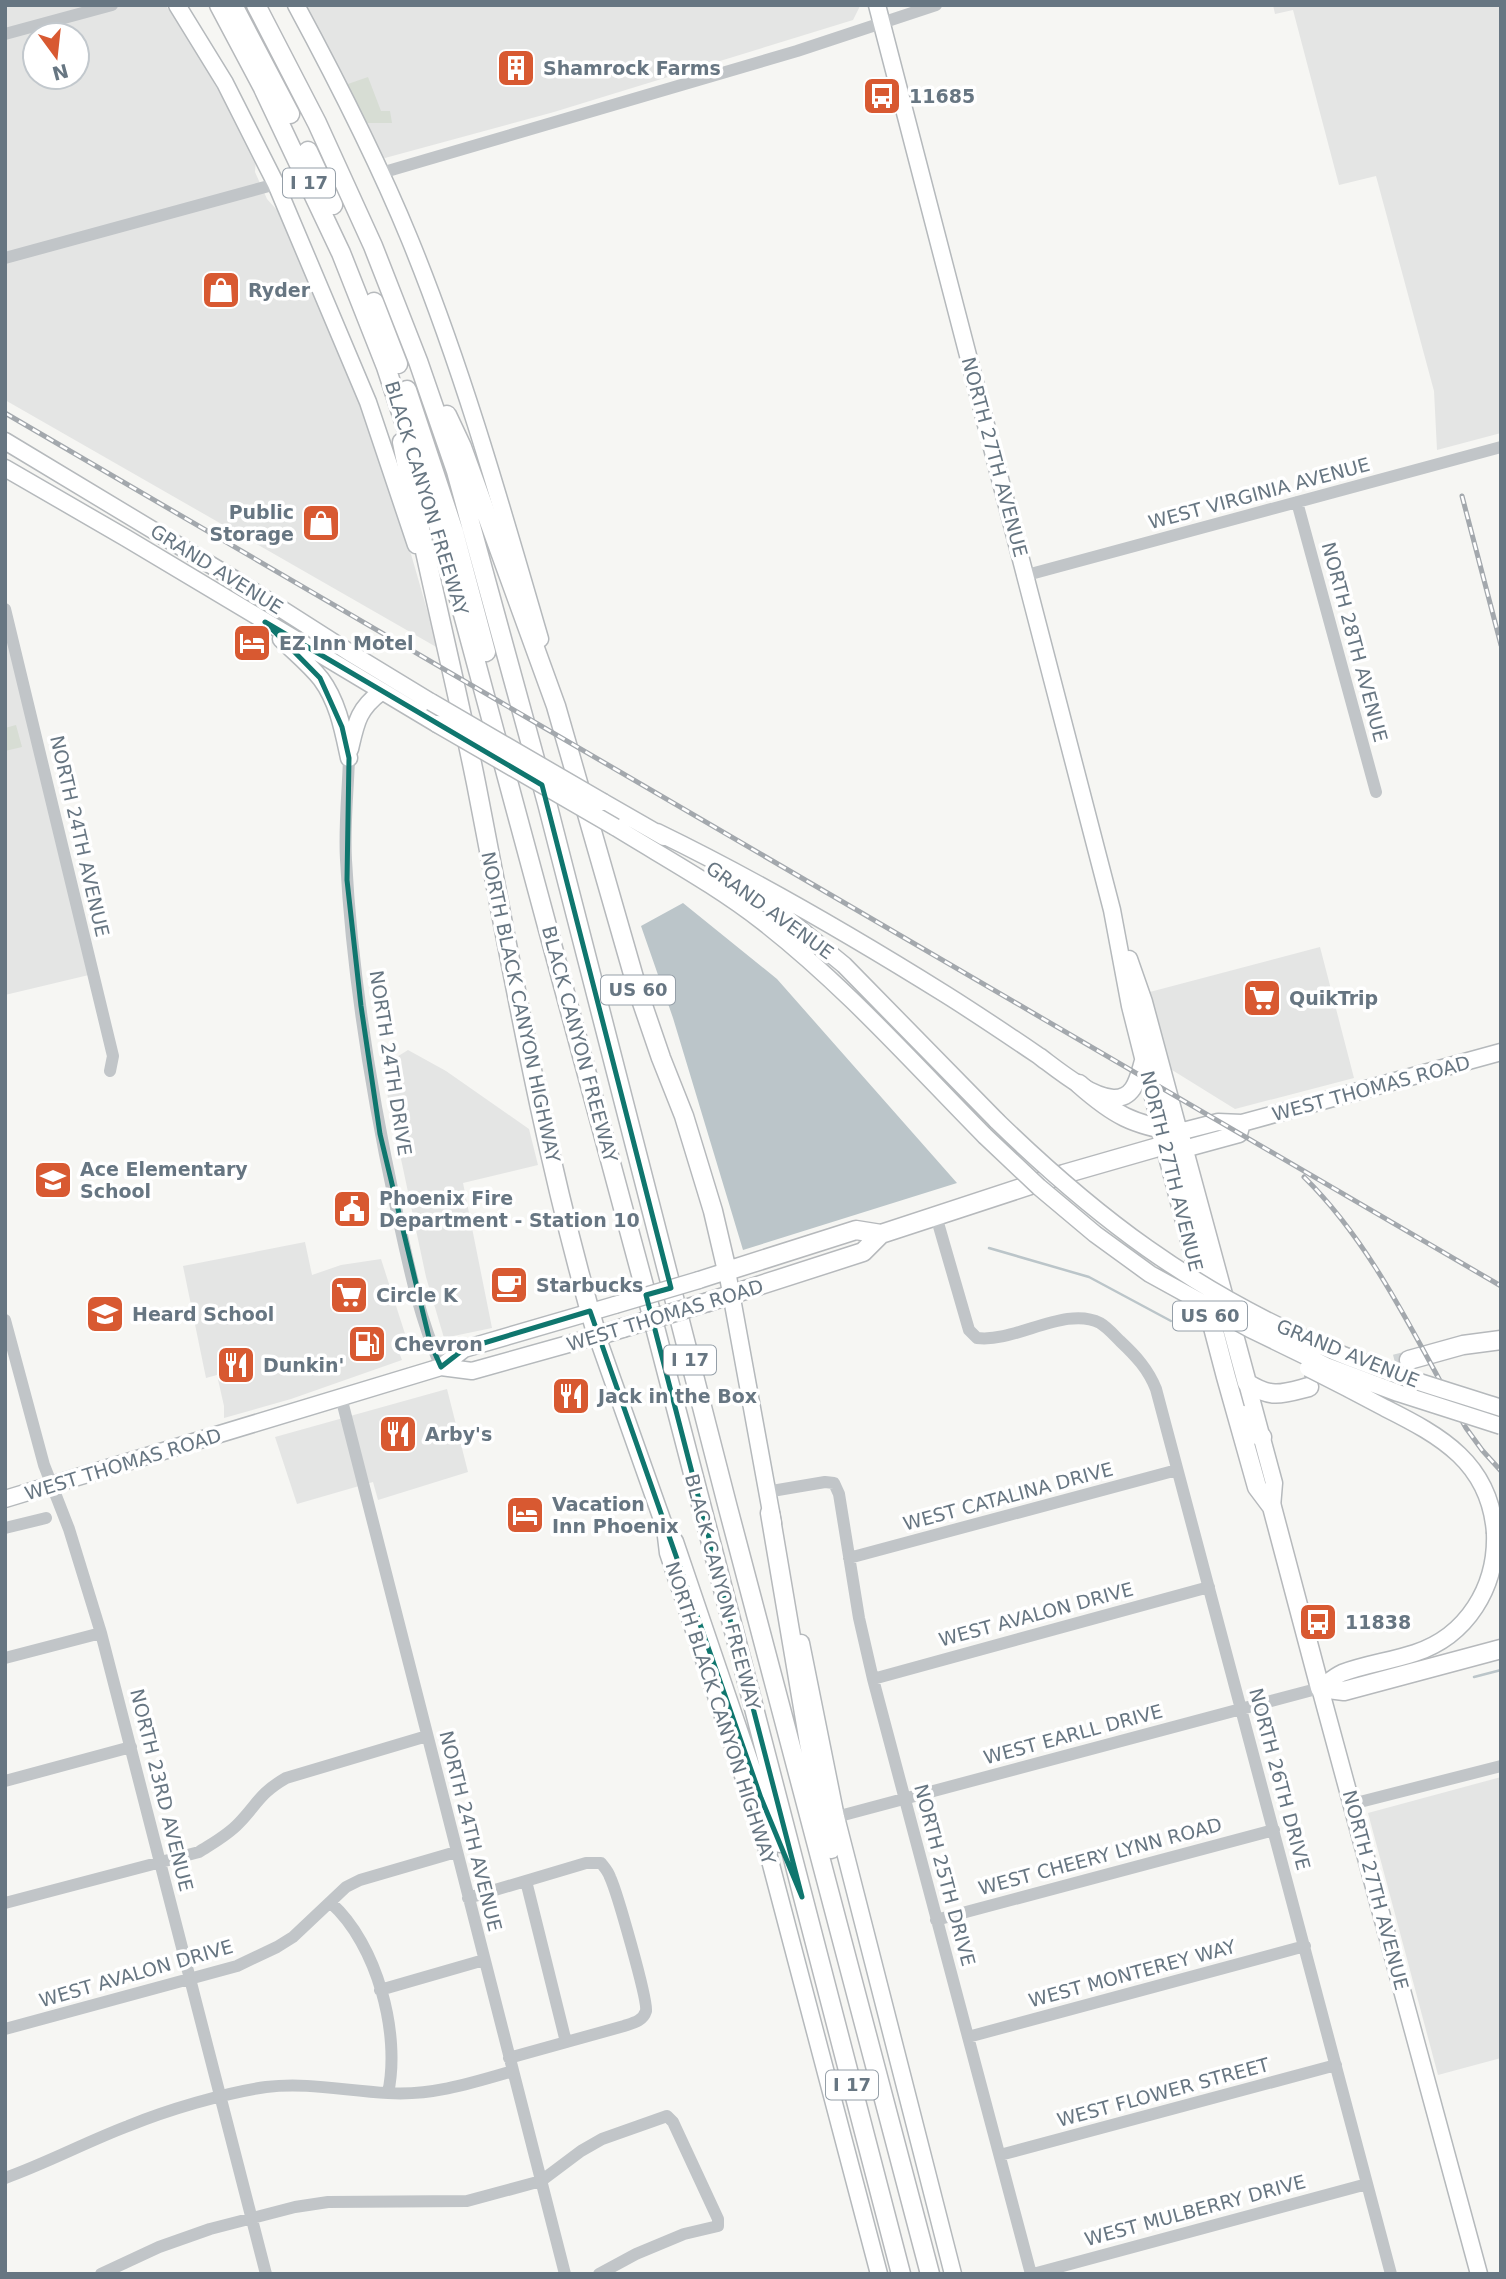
<svg xmlns="http://www.w3.org/2000/svg" width="1506" height="2279" font-family="'DejaVu Sans',sans-serif">
<style>
.built{fill:#e4e5e4;fill-rule:evenodd}
.green{fill:#d7ddd4}
.water{fill:#bbc5c9}
.lines{fill:none;stroke-linecap:round;stroke-linejoin:round}
.stream{stroke:#bbc5c9;stroke-width:2.5}
.highway-tunnel{stroke:#d2d6d7;stroke-width:18;stroke-dasharray:18 9;stroke-linecap:butt}
.major-casing{stroke:#b5b9bc;stroke-width:19}
.highway-casing{stroke:#b6b9bc;stroke-width:21}
.minor{stroke:#c1c5c8;stroke-width:12}
.major{stroke:#fff;stroke-width:16}
.highway{stroke:#fff;stroke-width:18}
.rail-casing{stroke:#a3a8ad;stroke-width:5}
.rail{stroke:#fff;stroke-width:2.5;stroke-dasharray:8;stroke-linecap:butt}
.major-bridge-casing{stroke:#b5b9bc;stroke-width:19;stroke-linecap:butt}
.highway-bridge-casing{stroke:#b6b9bc;stroke-width:21;stroke-linecap:butt}
.major-bridge{stroke:#fff;stroke-width:16}
.highway-bridge{stroke:#fff;stroke-width:18}
.marked{fill:none;stroke:#0f766e;stroke-width:5;stroke-linejoin:round}
.labels{text-anchor:middle;stroke-width:7;stroke-linejoin:round;paint-order:stroke}
.shield{fill:#fff;stroke:#959fa8;stroke-width:2}
.shield-label{font-size:18px;font-weight:bold;fill:#677682}
.poi-label{font-size:19px;font-weight:bold;fill:#677682;stroke:#fff;text-anchor:start}
.street-label{font-size:19px;fill:#677682;stroke:#fff}
</style>
<rect width="100%" height="100%" fill="#f6f6f3"/>
<path class="built" d="M5 5H165L182 26 256 158 255 172 267 199 286 220 346 360 390 481 438 648 5 400ZM35 35H77V77H35Z
M303 5H860V6L853 20 554 112 385 158 380 155Z
M1273 5H1501V433L1437 450 1434 391 1376 176 1339 185 1293 10 1275 14Z
M5 623 93 974 5 995Z
M1320 947 1354 1078 1235 1109 1164 1065 1146 993Z
M408 1050 446 1071 529 1129 538 1165 463 1183 492 1328 444 1338 426 1277 383 1074 384 1065Z
M305 1242 312 1275 341 1265 381 1259 407 1340 395 1342 402 1360 291 1399 224 1418V1406L217 1375 206 1378 183 1266Z
M447 1389 468 1472 378 1500 373 1482 297 1504 275 1437Z
M1501 1777V2058L1438 2075 1368 1813Z"/>
<path class="green" d="M368 77 381 111H390L392 123H364L345 85Z
M16 725 22 747 5 751V728Z"/>
<path class="water" d="M683 903 777 979 957 1183 743 1250 673 1018 641 926Z"/>
<g class="lines">
<path class="stream" d="M989 1248 1089 1277 1171 1321
M1474 1677 1501 1670"/>
<path class="highway-tunnel" d="M1369 1370 1409 1360"/>
<defs>
<path id="major" d="M177 5 225 83 276 184 368 402 416 545
M296 5C337 81 377 159 410 240 463 370 501 505 540 639
M877 5 1112 910 1130 1006 1165 1145 1184 1149 1239 1134 1242 1123
M5 441 239 582 352 654 431 702
M5 468 126 538 437 724
M281 639C294 652 309 664 321 679 338 702 343 730 349 758
M350 749C356 723 358 709 381 692
M603 802 664 837
M615 827C665 858 717 886 763 922 844 985 913 1063 985 1136
M657 832C756 880 852 936 945 994 977 1014 1008 1035 1039 1056 1058 1070 1089 1096 1113 1098 1135 1099 1138 1077 1143 1061
M742 886 778 911 844 965 997 1121
M1129 959 1144 1002 1179 1132 1218 1122 1242 1123 1501 1052
M699 1280 727 1271 773 1523
M441 1367 472 1371 597 1336 665 1528 668 1553 764 1838 879 2274
M1247 1383 1274 1483 1272 1507
M5 1499 441 1367 464 1349 615 1305
M801 1643 836 1817 953 2274
M1479 2274 1320 1688C1327 1683 1335 1676 1342 1673 1366 1664 1391 1661 1415 1653 1467 1636 1497 1587 1495 1533"/>
<path id="highway" d="M219 5 262 86 341 253 386 367 443 540 650 1308 901 2274
M256 5 317 123 373 246 418 361 456 471 547 803 728 1508 930 2274
M236 11 290 114
M308 151 333 205
M374 302 398 364
M407 390 454 532 486 652
M447 415 462 447 556 706 637 988 661 1058 684 1116 713 1211 727 1271 856 1230 881 1234
M402 442C424 556 453 669 476 783 512 968 544 1155 597 1336L623 1328
M1079 1084C1114 1115 1133 1125 1179 1132
M1179 1132 1247 1383C1272 1399 1282 1394 1309 1387
M1165 1145 1226 1377 1257 1487 1272 1507 1320 1688 1344 1691 1501 1649
M708 1302 863 1252 881 1234 1064 1174 1165 1145 1179 1132
M1409 1360 1463 1345 1501 1340
M1244 1415 1253 1433 1262 1437
M770 1513 809 1743 831 1849
M665 1528 674 1542 761 1798 780 1843"/>
</defs>
<use href="#major" class="major-casing"/>
<use href="#highway" class="highway-casing"/>
<path class="minor" d="M5 34 112 5
M381 173 797 51 936 5
M5 258 276 184
M1297 502 1376 792
M1027 575 1501 447
M5 609 113 1056 110 1071
M349 758C348 792 344 826 346 860 352 974 371 1091 395 1203 407 1258 418 1315 441 1367
M936 1216 969 1330 977 1338C1015 1343 1066 1305 1100 1323 1107 1327 1114 1335 1120 1341 1136 1356 1148 1369 1156 1389L1391 2274
M5 1320 44 1465 69 1529 101 1633 266 2274
M341 1397 565 2274
M766 1492 825 1482 834 1483 839 1494 859 1618 873 1679 1031 2274
M5 1528 46 1518
M849 1558 1177 1470
M5 1658 101 1633
M873 1679 1209 1587
M5 1781 131 1747
M1352 1804 1501 1766
M836 1817 1320 1688
M526 1881 566 2042
M468 1898 586 1863H601C605 1868 608 1871 610 1877 617 1892 648 2000 646 2011 643 2021 633 2023 624 2026L509 2058
M5 1903 199 1852C213 1843 228 1835 239 1823 258 1803 260 1793 286 1778L427 1736
M331 1903C377 1944 401 2034 388 2093
M936 1920 1274 1830
M380 1990 484 1960
M5 2029 237 1966 277 1947 293 1937 346 1887 360 1880 456 1852
M968 2037 1305 1946
M1000 2155 1336 2065
M5 2178C47 2163 86 2142 128 2126 167 2110 224 2093 266 2087 308 2082 346 2091 388 2093 431 2096 472 2083 513 2071
M101 2274 159 2247 210 2229 295 2207 328 2202 467 2201 541 2181 581 2151 602 2139 667 2116 673 2122 718 2219V2226L684 2234 636 2254 599 2274
M1033 2274 1367 2184"/>
<use href="#major" class="major"/>
<use href="#highway" class="highway"/>
<defs>
<path id="rail" d="M5 413 1501 1286
M1462 496 1501 645
M1304 1177C1375 1247 1417 1342 1466 1428L1482 1450 1501 1471"/>
</defs>
<use href="#rail" class="rail-casing"/>
<use href="#rail" class="rail"/>
<defs>
<path id="major-bridge" d="M431 702 603 802
M437 724 615 827
M997 1121C1098 1219 1190 1288 1319 1345 1378 1371 1440 1388 1501 1408
M985 1136 1039 1187 1095 1234 1150 1274 1250 1329 1326 1366 1398 1393 1501 1426
M615 1305 699 1280
M1308 1368C1334 1381 1359 1394 1385 1408 1441 1436 1490 1463 1495 1533"/>
<path id="highway-bridge" d="M623 1328 708 1302"/>
</defs>
<use href="#major-bridge" class="major-bridge-casing"/>
<use href="#highway-bridge" class="highway-bridge-casing"/>
<use href="#major-bridge" class="major-bridge"/>
<use href="#highway-bridge" class="highway-bridge"/>
</g>
<path class="marked" d="M265 622 542 785 671 1288 646 1295 802 1897 761 1798 590 1311 464 1349 441 1367 430 1342 380 1134 361 1006 347 880 349 758 342 727 320 678Z"/>
<defs>
<symbol id="building-square" viewBox="-11 -11 22 22"><rect x="-9" y="-9" width="18" height="18" rx="4" fill="#d85931" stroke="#fff"/><path d="M-4-6H4V6H1V3H-1V6H-4ZM-2.5-4.3h1.7v1.8h-1.7ZM.8-4.3h1.7v1.8H.8ZM-2.5-1h1.7V.8h-1.7ZM.8-1h1.7V.8H.8Z" fill="#fff"/></symbol>
<symbol id="bus-square" viewBox="-11 -11 22 22"><rect x="-9" y="-9" width="18" height="18" rx="4" fill="#d85931" stroke="#fff"/><path d="M-5-6H5V4H4V6H2V4H-2V6H-4V4H-5ZM-3.5-4V0h7V-4ZM-3.5 1.2v1.5H-2V1.2ZM2 1.2v1.5H3.5V1.2Z" fill="#fff"/></symbol>
<symbol id="shop-square" viewBox="-11 -11 22 22"><rect x="-9" y="-9" width="18" height="18" rx="4" fill="#d85931" stroke="#fff"/><path d="M-5-2.5h2.3a2.7 3.5 0 0 1 5.4 0H5L5.5 6h-11ZM-1.5-2.5h3a1.5 2.3 0 0 0-3 0Z" fill="#fff"/></symbol>
<symbol id="hotel-square" viewBox="-11 -11 22 22"><rect x="-9" y="-9" width="18" height="18" rx="4" fill="#d85931" stroke="#fff"/><path d="M-6-4.5h1.5V1H6V5H4.5V3h-9V5H-6ZM-4 0a1.8 1.8 0 1 1 3.6 0ZM.5 0V-2.5h3Q6-2.5 6 0Z" fill="#fff"/></symbol>
<symbol id="supermarket-square" viewBox="-11 -11 22 22"><rect x="-9" y="-9" width="18" height="18" rx="4" fill="#d85931" stroke="#fff"/><path d="M-6-5.5h2.5l.6 2H6L4.5 2H-2.5L-4.4-4H-6ZM-1.5 3.2a1.3 1.3 0 1 0 .1 0ZM3 3.2a1.3 1.3 0 1 0 .1 0Z" fill="#fff"/></symbol>
<symbol id="school-square" viewBox="-11 -11 22 22"><rect x="-9" y="-9" width="18" height="18" rx="4" fill="#d85931" stroke="#fff"/><path d="M0-5L7-2L0 1L-7-2ZM-4 1L0 2.5L4 1V4Q0 6-4 4Z" fill="#fff"/></symbol>
<symbol id="civic-square" viewBox="-11 -11 22 22"><rect x="-9" y="-9" width="18" height="18" rx="4" fill="#d85931" stroke="#fff"/><path d="M-.6-6.5H3V-4.5H.6V-3L4-1V1h2V6H-6V1h2V-1L-.6-3ZM-1.2 2.5V6h2.4V2.5Z" fill="#fff"/></symbol>
<symbol id="cafe-square" viewBox="-11 -11 22 22"><rect x="-9" y="-9" width="18" height="18" rx="4" fill="#d85931" stroke="#fff"/><path d="M-5.5-4.5H6V0H3Q3 3.5 0 3.5H-2.5Q-5.5 3.5-5.5 0ZM3-3.2v2h1.7v-2ZM-6 4.5H4V6H-6Z" fill="#fff"/></symbol>
<symbol id="fuel-square" viewBox="-11 -11 22 22"><rect x="-9" y="-9" width="18" height="18" rx="4" fill="#d85931" stroke="#fff"/><path d="M-5.5-6h7V0h2V4h1.3V-2.5L3-4.5l.8-.8L6-3V5H2.5V1h-1V6h-7ZM-4.2-4.7v3.2H.2V-4.7Z" fill="#fff"/></symbol>
<symbol id="restaurant-square" viewBox="-11 -11 22 22"><rect x="-9" y="-9" width="18" height="18" rx="4" fill="#d85931" stroke="#fff"/><path d="M-5-6h1v4h1v-4h1v4h1v-4h1v5L-1.5 .5V6h-2V.5L-5-1ZM5-6V6H3V1.5H1.5Q1.5-4 5-6Z" fill="#fff"/></symbol>
</defs>
<g fill-rule="evenodd">
<use href="#building-square" x="494" y="46" width="44" height="44"/>
<use href="#bus-square" x="860" y="74" width="44" height="44"/>
<use href="#shop-square" x="199" y="268" width="44" height="44"/>
<use href="#shop-square" x="299" y="501" width="44" height="44"/>
<use href="#hotel-square" x="230" y="621" width="44" height="44"/>
<use href="#supermarket-square" x="1240" y="976" width="44" height="44"/>
<use href="#school-square" x="31" y="1158" width="44" height="44"/>
<use href="#civic-square" x="330" y="1187" width="44" height="44"/>
<use href="#cafe-square" x="487" y="1263" width="44" height="44"/>
<use href="#supermarket-square" x="327" y="1273" width="44" height="44"/>
<use href="#school-square" x="83" y="1292" width="44" height="44"/>
<use href="#fuel-square" x="345" y="1322" width="44" height="44"/>
<use href="#restaurant-square" x="214" y="1343" width="44" height="44"/>
<use href="#restaurant-square" x="549" y="1374" width="44" height="44"/>
<use href="#restaurant-square" x="376" y="1412" width="44" height="44"/>
<use href="#hotel-square" x="503" y="1493" width="44" height="44"/>
<use href="#bus-square" x="1296" y="1600" width="44" height="44"/>
</g>
<g class="labels">
<g class="shield">
<rect x="283" y="168.5" width="52" height="29" rx="5"/>
<rect x="601" y="975.5" width="74" height="29" rx="5"/>
<rect x="1173" y="1301.5" width="74" height="29" rx="5"/>
<rect x="664" y="1345.5" width="52" height="29" rx="5"/>
<rect x="826" y="2070.5" width="52" height="29" rx="5"/>
</g>
<g class="shield-label">
<text x="309" y="189">I 17</text>
<text x="638" y="996">US 60</text>
<text x="1210" y="1322">US 60</text>
<text x="690" y="1366">I 17</text>
<text x="852" y="2091">I 17</text>
</g>
<g class="poi-label">
<text x="543" y="75">Shamrock Farms</text>
<text x="909" y="103">11685</text>
<text x="248" y="297">Ryder</text>
<text x="294" y="519" text-anchor="end">Public<tspan x="294" dy="22">Storage</tspan></text>
<text x="279" y="650">EZ Inn Motel</text>
<text x="1289" y="1005">QuikTrip</text>
<text x="80" y="1176">Ace Elementary<tspan x="80" dy="22">School</tspan></text>
<text x="379" y="1205">Phoenix Fire<tspan x="379" dy="22">Department - Station 10</tspan></text>
<text x="536" y="1292">Starbucks</text>
<text x="376" y="1302">Circle K</text>
<text x="132" y="1321">Heard School</text>
<text x="394" y="1351">Chevron</text>
<text x="263" y="1372">Dunkin'</text>
<text x="598" y="1403">Jack in the Box</text>
<text x="425" y="1441">Arby's</text>
<text x="552" y="1511">Vacation<tspan x="552" dy="22">Inn Phoenix</tspan></text>
<text x="1345" y="1629">11838</text>
</g>
<g class="street-label">
<text transform="translate(995 457) rotate(75)" y="7">NORTH 27TH AVENUE</text>
<text transform="translate(1259 493) rotate(-15)" y="7">WEST VIRGINIA AVENUE</text>
<text transform="translate(427 498) rotate(73)" y="7">BLACK CANYON FREEWAY</text>
<text transform="translate(217 569) rotate(32)" y="7">GRAND AVENUE</text>
<text transform="translate(1355 642) rotate(75)" y="7">NORTH 28TH AVENUE</text>
<text transform="translate(80 836) rotate(77)" y="7">NORTH 24TH AVENUE</text>
<text transform="translate(770 910) rotate(36)" y="7">GRAND AVENUE</text>
<text transform="translate(521 1007) rotate(78)" y="7">NORTH BLACK CANYON HIGHWAY</text>
<text transform="translate(580 1044) rotate(75)" y="7">BLACK CANYON FREEWAY</text>
<text transform="translate(391 1063) rotate(81)" y="7">NORTH 24TH DRIVE</text>
<text transform="translate(1371 1088) rotate(-15)" y="7">WEST THOMAS ROAD</text>
<text transform="translate(1172 1171) rotate(76)" y="7">NORTH 27TH AVENUE</text>
<text transform="translate(665 1315) rotate(-17)" y="7">WEST THOMAS ROAD</text>
<text transform="translate(1348 1353) rotate(22)" y="7">GRAND AVENUE</text>
<text transform="translate(123 1464) rotate(-17)" y="7">WEST THOMAS ROAD</text>
<text transform="translate(1008 1496) rotate(-15)" y="7">WEST CATALINA DRIVE</text>
<text transform="translate(723 1592) rotate(75)" y="7">BLACK CANYON FREEWAY</text>
<text transform="translate(1036 1614) rotate(-15)" y="7">WEST AVALON DRIVE</text>
<text transform="translate(721 1713) rotate(72)" y="7">NORTH BLACK CANYON HIGHWAY</text>
<text transform="translate(1073 1734) rotate(-15)" y="7">WEST EARLL DRIVE</text>
<text transform="translate(1280 1779) rotate(75)" y="7">NORTH 26TH DRIVE</text>
<text transform="translate(162 1790) rotate(76)" y="7">NORTH 23RD AVENUE</text>
<text transform="translate(471 1831) rotate(76)" y="7">NORTH 24TH AVENUE</text>
<text transform="translate(1100 1856) rotate(-15)" y="7">WEST CHEERY LYNN ROAD</text>
<text transform="translate(945 1875) rotate(75)" y="7">NORTH 25TH DRIVE</text>
<text transform="translate(1376 1890) rotate(75)" y="7">NORTH 27TH AVENUE</text>
<text transform="translate(136 1973) rotate(-16)" y="7">WEST AVALON DRIVE</text>
<text transform="translate(1132 1973) rotate(-15)" y="7">WEST MONTEREY WAY</text>
<text transform="translate(1163 2092) rotate(-15)" y="7">WEST FLOWER STREET</text>
<text transform="translate(1195 2210) rotate(-15)" y="7">WEST MULBERRY DRIVE</text>
</g>
</g>
<rect width="1506" height="2279" fill="none" stroke="#677682" stroke-width="14"/>
<g transform="translate(56 56) rotate(165)"><circle r="33" fill="#ffffff" stroke="#c2c8cd" stroke-width="2"/>
<path d="M0-5L12 26L0 18L-12 26Z" fill="#d85931"/>
<text y="-10" font-size="19" font-weight="bold" text-anchor="middle" fill="#677682">N</text>
</g>
</svg>
